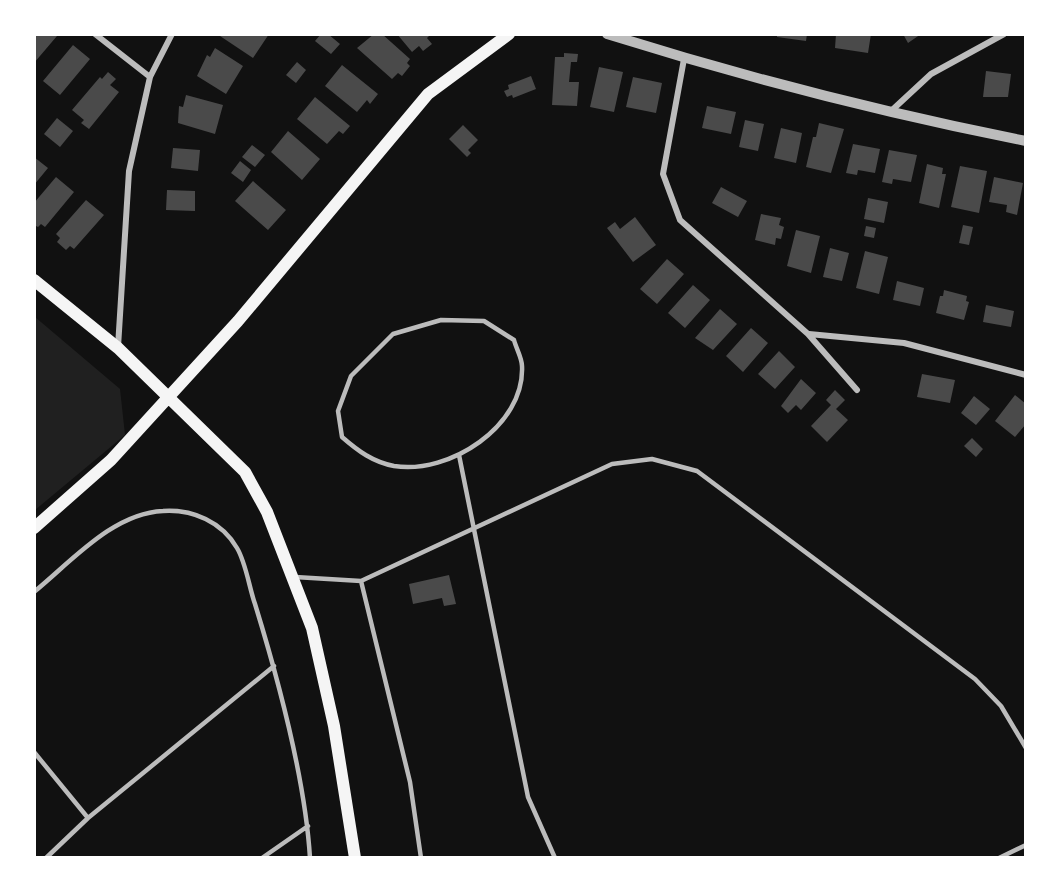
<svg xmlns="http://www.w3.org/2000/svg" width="1060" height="892" font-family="'Archivo Narrow',sans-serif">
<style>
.green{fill:#202020}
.building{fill:#4a4a4a}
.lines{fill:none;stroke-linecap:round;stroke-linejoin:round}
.service{stroke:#bcbcbc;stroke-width:4.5}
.minor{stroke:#bcbcbc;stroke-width:6}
.tertiary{stroke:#bcbcbc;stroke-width:10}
.secondary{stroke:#f5f5f5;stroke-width:12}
</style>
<rect width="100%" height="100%" fill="#111"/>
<path class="green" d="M35 317 120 389 125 435 35 510Z"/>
<path class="building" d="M34 34 57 36 34 63Z
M217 34H269L253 58Z
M321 34H328L340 44 331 54 315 41Z
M374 34H382L410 59 407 63 410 66 402 76 398 73 392 79 357 48Z
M397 34H431L427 38 432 44 423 51 419 46 412 52Z
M777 34H807L806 41 777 37Z
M836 34H871L868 53 835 48Z
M903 34H921L908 43Z
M73 45 90 59 60 95 43 81Z
M215 48 243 66 226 94 197 76 207 55 210 57Z
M564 53 578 54 577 62H571L569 82H579L577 106 552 105 555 57H564Z
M297 62 306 70 296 83 286 75Z
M342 65 378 94 370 104 367 100 357 112 325 86Z
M599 67 623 72 614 112 590 107Z
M986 71 1011 74 1008 97H983Z
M108 72 116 79 110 85 119 92 89 129 81 123 84 120 72 110 100 77 102 79Z
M531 76 536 89 513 98 512 95 507 97 504 91 509 89 508 85Z
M633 77 662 83 656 113 626 107Z
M186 95 223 105 215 134 178 123 179 106 183 107Z
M315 97 350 126 343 134 339 131 327 144 297 119Z
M707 106 736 112 731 134 702 128Z
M57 118 73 131 60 147 44 134Z
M745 120 764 124 758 151 739 147Z
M819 123 844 129 831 173 806 167 813 137H816Z
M463 125 478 140 468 150 471 153 467 157 449 139Z
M781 128 802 133 796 163 774 158Z
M288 131 320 159 302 180 271 152Z
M853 144 880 149 875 173 858 170 857 175 846 173Z
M252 145 265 155 255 167 242 157Z
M173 148 200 150 198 171 171 168Z
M889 150 917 155 911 182 893 179 892 184 882 182Z
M34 157 48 168 34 185Z
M240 161 251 170 243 182 231 173Z
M927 164 943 168 942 174H946L939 208 919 203Z
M960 166 987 171 979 213 951 207Z
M56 177 74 192 45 227 41 224 38 227 34 225V203Z
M994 177 1023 183 1017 215 1006 212 1007 205 989 202Z
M253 181 286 210 268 230 235 201Z
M721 187 747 201 738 217 712 203Z
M167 190 195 191V211L166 210Z
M868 198 888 202 884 223 864 219Z
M86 200 104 215 74 249 70 246 66 250 57 242 60 238 56 234Z
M761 214 781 218 779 225 784 227 781 239 776 238 775 245 755 240Z
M635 217 656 245 633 262 607 228 615 222 620 229Z
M963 225 973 227 969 245 959 243Z
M866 226 876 228 874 238 864 236Z
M796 230 820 236 811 273 787 266Z
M830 248 849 253 842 281 823 277Z
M865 251 888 257 879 294 856 288Z
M667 259 684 274 657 304 640 289Z
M897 281 924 288 920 306 893 300Z
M693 285 710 300 685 328 668 313Z
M944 290 967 296 966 301 969 302 964 320 936 313 940 296H943Z
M986 305 1014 311 1011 327 983 322Z
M720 309 737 324 713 350 695 338Z
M751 328 768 343 743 372 726 356Z
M779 351 795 367 775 389 758 374Z
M922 374 955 380 950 403 917 397Z
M801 379 816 393 801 410 796 405 788 413 781 406Z
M835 390 845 400 836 409 848 420 827 442 811 426 831 405 826 400Z
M1015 395 1026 404V424L1015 437 995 421Z
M974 396 990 409 976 425 961 413Z
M972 438 983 449 976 457 964 446Z
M449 575 456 604 444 606 442 598 413 604 409 584Z"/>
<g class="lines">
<path class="service" d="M441 320 484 321 514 340C516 348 522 358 522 366 525 426 449 475 394 466 373 462 358 451 342 437L338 411 351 376 393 334Z
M459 455 528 797 555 858
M295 577 361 581 612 464 652 459 697 471 975 679 1001 706 1026 748
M361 581 410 782 421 858
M34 592C71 562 113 513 163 511 193 509 222 522 237 548 246 563 249 587 255 604 279 682 305 777 310 858
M34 752 88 818
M46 858 88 818 274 666
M262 858 308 826
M999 858 1026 845"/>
<path class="minor" d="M95 34 150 77
M684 59 663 174 680 220 808 334 857 390
M890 112 931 74 1004 34
M809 334 904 343 1026 375
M118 347 129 171 150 77 172 34"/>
<path class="tertiary" d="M607 34C744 77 884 113 1026 141"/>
<path class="secondary" d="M34 280 118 348 245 472 267 512 312 628 334 726 355 858
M34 528 111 460 238 321 428 94 509 34"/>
</g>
<rect width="1060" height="892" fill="none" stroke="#ffffff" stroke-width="72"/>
</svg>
